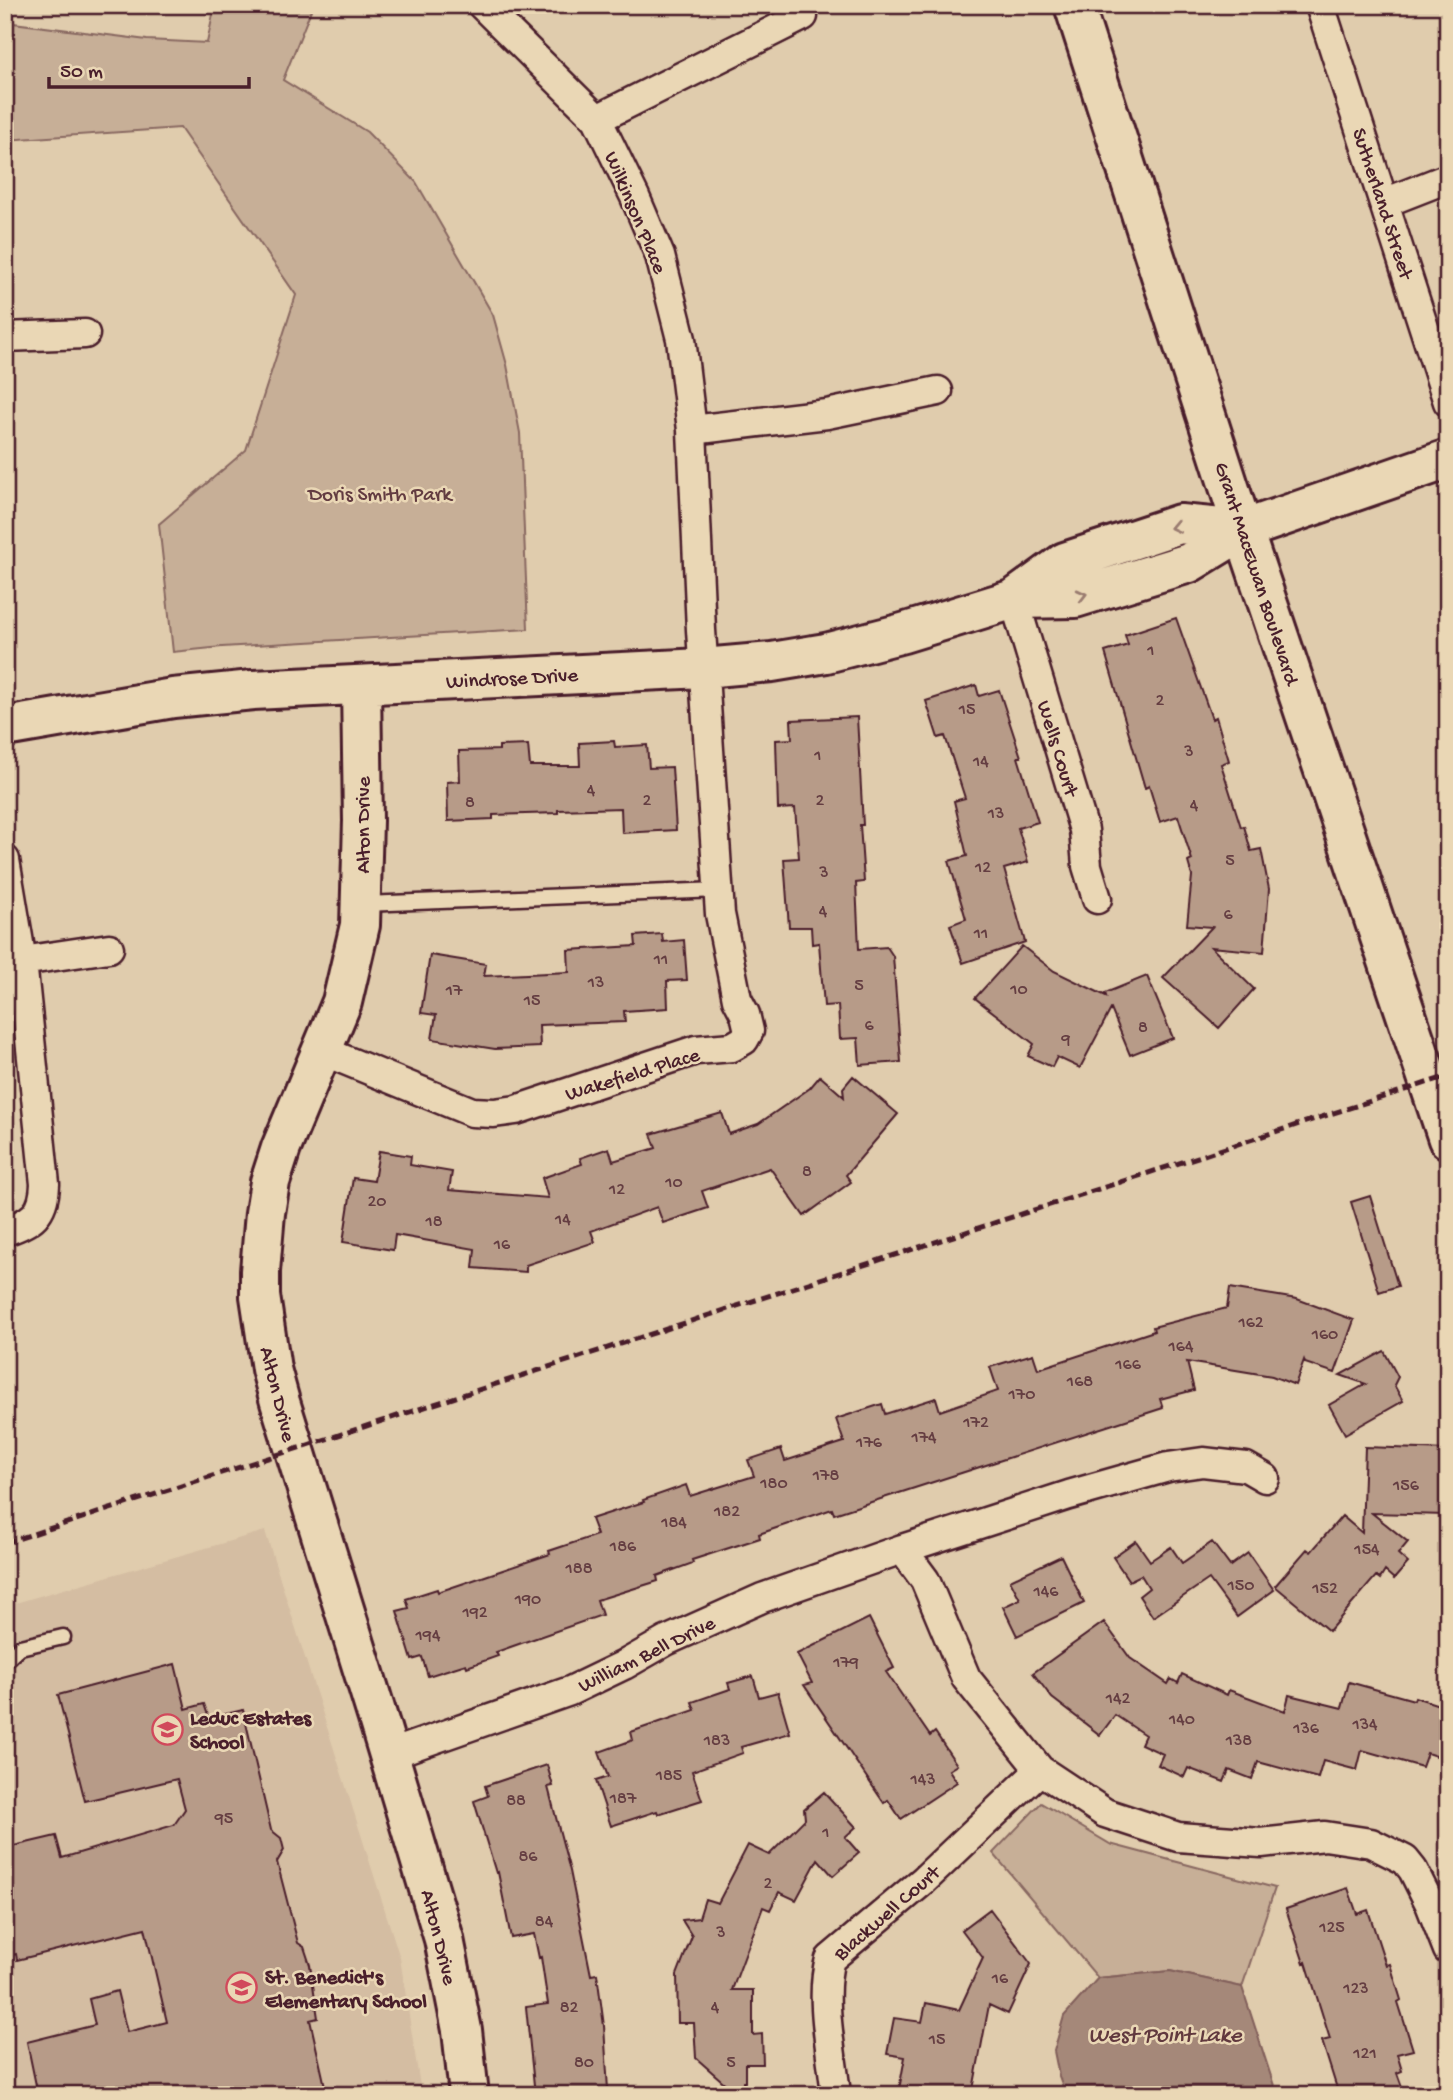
<svg xmlns="http://www.w3.org/2000/svg" width="1453" height="2100" font-family="'Gochi Hand',sans-serif">
<style>
.built{fill:#d4bda2}
.green{fill:#c7af97;stroke:#886761;stroke-width:2}
.water{fill:#a58879;stroke:#815e5a;stroke-width:2}
.building{fill:#b79b88;stroke:#4a1f2b;stroke-width:2}
.lines{fill:none;stroke-linecap:round;stroke-linejoin:round}
.lane-casing{stroke:#4a1f2b;stroke-width:19}
.street-casing{stroke:#4a1f2b;stroke-width:33}
.secondary-casing{stroke:#4a1f2b;stroke-width:44}
.lane{stroke:#ead7b5;stroke-width:14}
.street{stroke:#ead7b5;stroke-width:28}
.secondary{stroke:#ead7b5;stroke-width:38}
.rail{stroke:#4a1f2b;stroke-width:5;stroke-dasharray:10 5;stroke-linecap:butt}
.oneway{stroke:#9a7b70}
.labels{text-anchor:middle;stroke-width:5;stroke-linejoin:round;paint-order:stroke}
.number-label{font-size:18px;fill:#653e42}
.street-label{font-size:21px;fill:#4a1f2b;stroke:#ead7b5}
.park-label{font-size:21px;fill:#633c41;stroke:#ead7b5}
.poi-label{font-size:21px;font-weight:bold;fill:#4a1f2b;stroke:#ead7b5;text-anchor:start}
.water-label{font-size:23px;font-style:italic;fill:#61393e;stroke:#ead7b5}
</style>
<rect width="100%" height="100%" fill="#e0ccad"/>
<filter id="ink" filterUnits="userSpaceOnUse"><feTurbulence type="fractalNoise" baseFrequency=".0143" numOctaves="2"/><feDisplacementMap in="SourceGraphic" scale="14" xChannelSelector="R" yChannelSelector="G"/><feConvolveMatrix kernelMatrix="1 2 1 2 8 2 1 2 1" color-interpolation-filters="sRGB"/></filter>
<g filter="url(#ink)">
<path class="built" d="M265 1531 400 1958 420 2086 419 2095H11L5 2077V1606Z"/>
<path class="green" d="M215 5H313L283 80 367 132 416 182 493 315 507 365 520 433 528 629 222 647 173 652 159 524 246 450 296 295 180 128 5 140V22L147 40 207 43Z
M1041 1803 1110 1844 1275 1888 1242 1987 1170 1971 1098 1978 993 1853Z"/>
<path class="water" d="M1170 1971 1242 1987 1277 2095H1066L1059 2076 1054 2051 1064 2016 1098 1978Z"/>
<path class="building" d="M1176 618 1212 719 1216 717 1229 761 1221 764 1241 827 1244 826 1251 851 1261 849 1269 889 1264 952 1211 947 1254 989 1219 1028 1163 978 1212 927 1187 925 1192 876 1188 862 1192 860 1178 816 1160 822 1149 786 1145 788 1105 652 1128 645 1125 635Z
M976 685 979 696 999 690 1021 757H1018L1038 822 1018 828 1028 862 1004 869 1025 942 963 963 950 925 966 919 949 861 967 856 954 801 965 798 945 736 938 738 926 701Z
M857 717 863 825H860L864 882 856 883 859 949 887 947 893 956 901 1062 860 1065 858 1038 840 1039 838 1005 824 1006 819 943 812 944 811 927H789L784 859 799 858 795 808 778 809 776 740 792 739 791 720Z
M614 741 615 747 647 745 649 768 672 767 676 830 622 833 621 808 558 810V813L493 815V819L448 821 447 782 460 781 459 751 499 750V746L528 745 530 766H580L579 743Z
M662 934 663 942 684 940 687 980 667 981 668 1008 624 1011 625 1022 539 1025 540 1047 495 1049 432 1039 436 1015 421 1013 430 955 486 964 484 976 569 972 568 950 636 946 635 936Z
M1022 946 1054 971 1106 996 1105 993 1147 976 1173 1038 1130 1055 1111 1009 1080 1068 1057 1057 1052 1067 1028 1056 1034 1044 975 998Z
M820 1076 844 1097 843 1088 853 1076 898 1114 846 1175 851 1182 804 1216 770 1168 702 1191 708 1208 663 1223 657 1207 591 1231 595 1242 526 1265V1272L473 1268 475 1249 395 1235 393 1250 343 1242 353 1178 374 1181 379 1151 411 1156 410 1165 452 1172 449 1190 548 1198 542 1178 582 1164 580 1158 609 1148 613 1161 656 1148 651 1134 722 1113 729 1134 758 1124 810 1088Z
M1370 1196 1398 1286 1379 1292 1351 1202Z
M1230 1288 1297 1299 1354 1320 1335 1373 1305 1363 1304 1360 1295 1385 1272 1376 1187 1362 1194 1390 1160 1399 1163 1408 834 1514 832 1509 759 1534 760 1538 692 1560 693 1563 657 1576 658 1581 597 1600 602 1615 496 1652 498 1656 467 1667 466 1664 428 1676 422 1657 412 1660 397 1611 409 1608 406 1599 437 1589 438 1592 550 1554 549 1551 597 1535 591 1519 644 1502 643 1500 686 1485 690 1496 754 1476 748 1460 781 1449 785 1461 844 1442 836 1419 882 1404 885 1414 936 1398 940 1411 998 1391 990 1367 1033 1354 1038 1369 1154 1331 1153 1327 1227 1308Z
M1384 1351 1398 1377 1394 1385 1403 1401 1345 1434 1329 1405 1366 1384 1340 1375Z
M1365 1447 1448 1450 1446 1515 1372 1513 1408 1542 1398 1554 1408 1563 1394 1579 1385 1571 1380 1579 1376 1576 1329 1631 1275 1586 1307 1549 1311 1552 1342 1516 1362 1533Z
M1136 1541 1150 1561 1171 1547 1182 1563 1212 1542 1230 1566 1248 1553 1274 1590 1237 1617 1209 1579 1153 1617 1139 1596 1149 1588 1141 1575 1129 1581 1113 1557Z
M1061 1556 1084 1603 1017 1636 1003 1607 1020 1599 1010 1580Z
M869 1618 894 1668 886 1672 930 1736 935 1732 957 1765 949 1770 957 1782 901 1819 888 1800 884 1803 804 1685 812 1683 797 1654Z
M1104 1622 1130 1658 1168 1684 1171 1679 1178 1683 1182 1674 1227 1695 1229 1690 1285 1711 1289 1695 1342 1708 1349 1682 1414 1700 1415 1697 1448 1708V1760L1427 1753 1422 1767 1362 1750 1357 1770 1323 1761 1318 1778 1258 1762 1252 1779 1229 1770 1224 1782 1188 1768 1184 1777 1158 1765 1163 1754 1141 1744 1145 1735 1115 1715 1100 1735 1052 1698 1033 1673Z
M175 1664 186 1709 204 1704 209 1718 243 1710 271 1830 281 1838 284 1850 277 1862 298 1943 304 1947 310 1965 318 2018 310 2020 327 2095H38L27 2042 95 2025 89 1999 117 1991 127 2032 167 2022 145 1928 17 1960 16 1954 5 1957V1848L56 1836 62 1858 174 1825 185 1809 177 1779 85 1801 58 1695Z
M753 1676 759 1697 778 1692 790 1733 741 1747 743 1753 692 1771 702 1800 658 1814 657 1811 611 1826 596 1781 608 1777 599 1752 633 1740 631 1732 695 1710 692 1702 730 1689 728 1683Z
M547 1765 553 1786 548 1787 570 1871 591 1975 597 1974 604 2026 608 2090 569 2093V2095H535L526 2007 548 2004 541 1957 539 1958 534 1934 511 1938 498 1872 496 1873 474 1801 488 1796 485 1786Z
M824 1792 856 1827 845 1837 859 1853 833 1876 818 1859 796 1900 779 1892 770 1910 763 1907 732 1990H753V2035L762 2034 763 2064H745V2082H743L744 2095H738L696 2058 694 2023H678L677 1975 692 1936 682 1920 699 1918 705 1899 718 1903 748 1845 769 1855 805 1819 804 1809Z
M1348 1888 1357 1914 1368 1910 1386 1965 1390 1964 1401 2000 1398 2002 1413 2050 1397 2054 1402 2071 1397 2073 1405 2095H1339L1322 2041 1330 2039 1306 1962 1304 1963 1286 1909Z
M990 1909 1031 1964 1008 2014 989 2005 972 2095H898L905 2057 887 2054 894 2018 922 2022 926 2003 959 2010 983 1958 962 1930Z"/>
<g class="lines">
<defs>
<path id="lane" d="M364 904 719 890
M5 1661 20 1647 63 1637"/>
<path id="street" d="M1320 5 1448 402
M597 119 803 16
M1384 203 1448 178
M5 337 85 334
M692 430 827 414 938 391
M1014 599 1084 830 1087 866 1097 899
M5 860 22 961 45 1184C44 1214 32 1222 5 1231
M22 961 109 948
M323 1051 472 1112 494 1113 516 1110 696 1050 732 1047 744 1040 749 1031 745 1014 737 999 720 914 701 630 692 430 681 339 660 256 635 197 597 119 482 5
M902 1549 925 1580 966 1678 1040 1770 1105 1813 1178 1837 1261 1843 1325 1836 1371 1843 1405 1860 1413 1870 1430 1904 1448 1950
M388 1755 570 1691 624 1665 666 1641 762 1598 902 1549 1069 1495 1168 1467 1203 1462 1246 1467 1265 1478
M836 2095C832 2053 819 1998 830 1959L924 1880 1040 1770"/>
<path id="secondary" d="M1074 5 1243 530 1448 1139
M1014 599 1065 562 1180 524 1243 530
M361 685 363 821 360 925 342 1002 281 1148 270 1182 265 1213 260 1271V1296L271 1369 280 1402 380 1725 444 1939 462 2030 469 2095
M5 727 173 698 253 690 703 668 772 662 826 653 903 633 1014 599 1075 598 1189 563 1243 530 1448 459"/>
</defs>
<use href="#lane" class="lane-casing"/>
<use href="#street" class="street-casing"/>
<use href="#secondary" class="secondary-casing"/>
<use href="#lane" class="lane"/>
<use href="#street" class="street"/>
<use href="#secondary" class="secondary"/>
<path class="rail" d="M5 1543 1448 1076"/>
</g>
<defs><path id="oneway-chevron" d="M-2-3.5L2.5 0L-2 3.5" fill="none" stroke-width="1.6" stroke-linecap="round" stroke-linejoin="round" transform="scale(1.75)"/></defs>
<g class="oneway">
<use href="#oneway-chevron" transform="translate(1175 527) rotate(168)"/>
<use href="#oneway-chevron" transform="translate(1082 595) rotate(-14)"/>
</g>
</g>
<defs>
<symbol id="school-ring" viewBox="-11 -11 22 22"><circle r="9.5" fill="#ead7b5" stroke="#d1495b" stroke-width="1.5"/><path d="M0-5L7-2L0 1L-7-2ZM-4 1L0 2.5L4 1V4Q0 6-4 4Z" fill="#d1495b"/></symbol>
</defs>
<g fill-rule="evenodd">
<use href="#school-ring" x="150" y="1712" width="35" height="35"/>
<use href="#school-ring" x="224" y="1970" width="35" height="35"/>
</g>
<g class="labels">
<g class="number-label">
<text x="1151" y="655">1</text>
<text x="1160" y="705">2</text>
<text x="967" y="714">15</text>
<text x="1189" y="756">3</text>
<text x="818" y="760">1</text>
<text x="981" y="766">14</text>
<text x="591" y="795">4</text>
<text x="647" y="805">2</text>
<text x="820" y="805">2</text>
<text x="470" y="807">8</text>
<text x="1194" y="810">4</text>
<text x="996" y="818">13</text>
<text x="1230" y="865">5</text>
<text x="983" y="872">12</text>
<text x="824" y="877">3</text>
<text x="823" y="916">4</text>
<text x="1228" y="919">6</text>
<text x="981" y="938">11</text>
<text x="661" y="964">11</text>
<text x="596" y="987">13</text>
<text x="859" y="990">5</text>
<text x="1019" y="994">10</text>
<text x="454" y="995">17</text>
<text x="532" y="1005">15</text>
<text x="869" y="1030">6</text>
<text x="1143" y="1032">8</text>
<text x="1066" y="1044">9</text>
<text x="807" y="1176">8</text>
<text x="674" y="1187">10</text>
<text x="617" y="1194">12</text>
<text x="377" y="1206">20</text>
<text x="563" y="1224">14</text>
<text x="434" y="1226">18</text>
<text x="502" y="1249">16</text>
<text x="1251" y="1327">162</text>
<text x="1325" y="1339">160</text>
<text x="1181" y="1351">164</text>
<text x="1128" y="1369">166</text>
<text x="1080" y="1386">168</text>
<text x="1022" y="1399">170</text>
<text x="976" y="1427">172</text>
<text x="924" y="1442">174</text>
<text x="869" y="1447">176</text>
<text x="826" y="1480">178</text>
<text x="774" y="1488">180</text>
<text x="1406" y="1490">156</text>
<text x="727" y="1516">182</text>
<text x="674" y="1527">184</text>
<text x="623" y="1551">186</text>
<text x="1367" y="1554">154</text>
<text x="579" y="1573">188</text>
<text x="1241" y="1590">150</text>
<text x="1325" y="1593">152</text>
<text x="1046" y="1596">146</text>
<text x="528" y="1604">190</text>
<text x="475" y="1617">192</text>
<text x="428" y="1640">194</text>
<text x="846" y="1667">179</text>
<text x="1118" y="1703">142</text>
<text x="1182" y="1724">140</text>
<text x="1365" y="1729">134</text>
<text x="1306" y="1733">136</text>
<text x="717" y="1745">183</text>
<text x="1239" y="1745">138</text>
<text x="669" y="1780">185</text>
<text x="923" y="1784">143</text>
<text x="623" y="1803">187</text>
<text x="516" y="1805">88</text>
<text x="224" y="1823">95</text>
<text x="826" y="1837">1</text>
<text x="528" y="1861">86</text>
<text x="768" y="1888">2</text>
<text x="544" y="1926">84</text>
<text x="1332" y="1932">125</text>
<text x="721" y="1937">3</text>
<text x="1000" y="1983">16</text>
<text x="1356" y="1993">123</text>
<text x="569" y="2012">82</text>
<text x="715" y="2012">4</text>
<text x="937" y="2044">15</text>
<text x="1365" y="2058">121</text>
<text x="584" y="2067">80</text>
<text x="731" y="2067">5</text>
</g>
<g class="street-label">
<text transform="translate(1384 203) rotate(72)" y="7">Sutherland Street</text>
<text transform="translate(637 212) rotate(67)" y="7">Wilkinson Place</text>
<text transform="translate(1258 573) rotate(72)" y="7">Grant MacEwan Boulevard</text>
<text transform="translate(512 677) rotate(-3)" y="7">Windrose Drive</text>
<text transform="translate(1059 748) rotate(73)" y="7">Wells Court</text>
<text transform="translate(362 825) rotate(-90)" y="7">Alton Drive</text>
<text transform="translate(632 1073) rotate(-17)" y="7">Wakefield Place</text>
<text transform="translate(279 1394) rotate(76)" y="7">Alton Drive</text>
<text transform="translate(646 1653) rotate(-26)" y="7">William Bell Drive</text>
<text transform="translate(886 1912) rotate(-41)" y="7">Blackwell Court</text>
<text transform="translate(440 1937) rotate(76)" y="7">Alton Drive</text>
</g>
<g class="park-label">
<text x="380" y="500">Doris Smith Park</text>
</g>
<g class="poi-label">
<text x="190" y="1724">Leduc Estates<tspan x="190" dy="24">School</tspan></text>
<text x="265" y="1983">St. Benedict's<tspan x="265" dy="24">Elementary School</tspan></text>
</g>
<g class="water-label">
<text x="1165" y="2041">West Point Lake</text>
</g>
</g>
<rect width="1453" height="2100" fill="none" stroke="#ead7b5" stroke-width="28"/>
<rect x="14" y="14" width="1425" height="2072" fill="none" stroke="#4a1f2b" stroke-width="2.5" filter="url(#ink)"/>
<path d="M49 77v10h200v-10" fill="none" stroke="#4a1f2b" stroke-width="3.5"/>
<text x="60" y="77" font-size="21" fill="#4a1f2b" stroke="#ead7b5" stroke-width="5" paint-order="stroke">50 m</text>
</svg>
